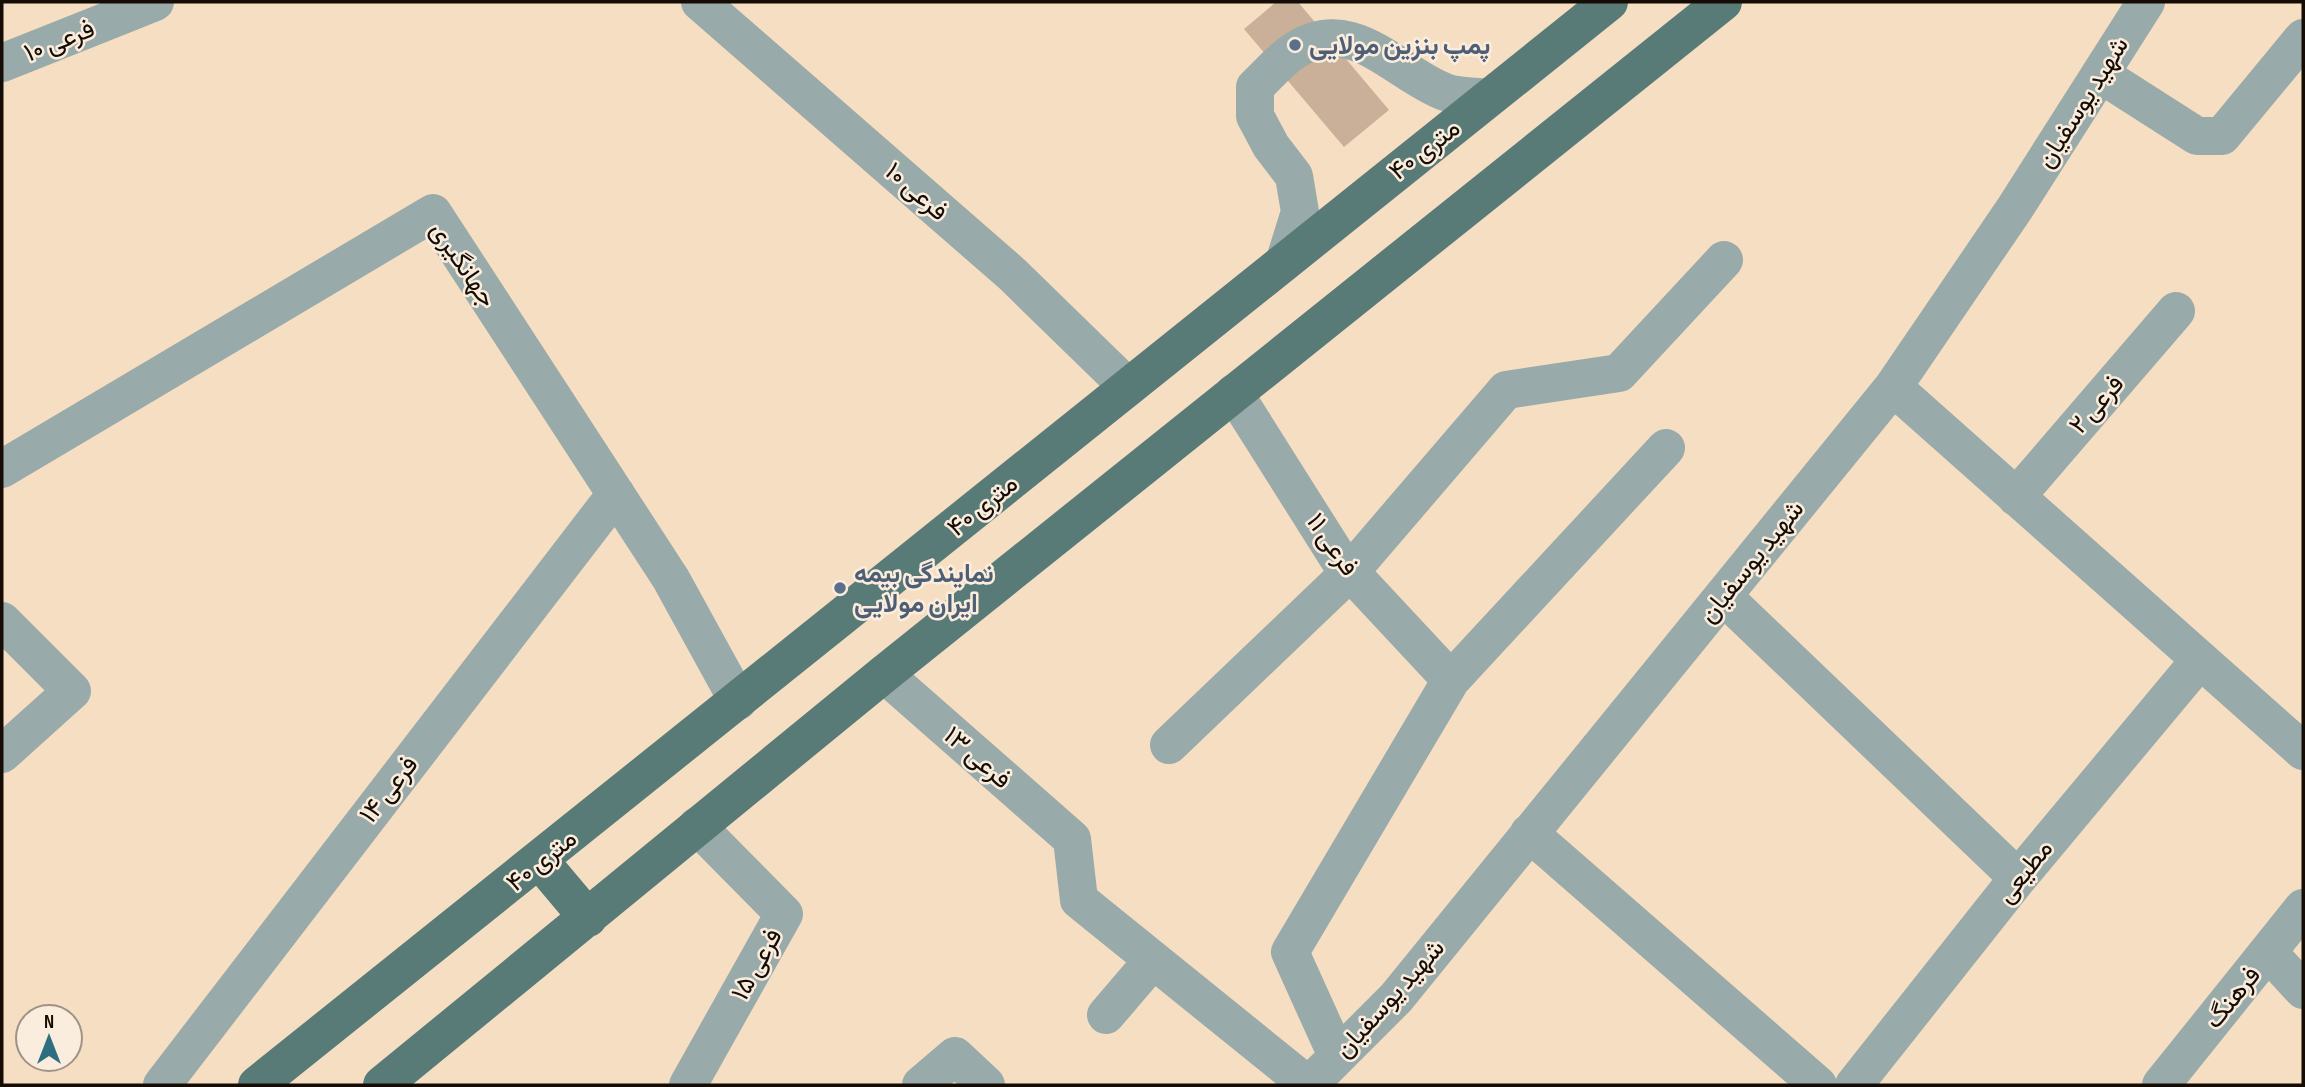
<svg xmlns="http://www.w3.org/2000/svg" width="2305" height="1087" font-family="'Sofia Sans Condensed',Vazirmatn,sans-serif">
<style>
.building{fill:#cbb099}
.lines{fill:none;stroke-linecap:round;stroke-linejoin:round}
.minor{stroke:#98aaa9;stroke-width:38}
.major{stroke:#597b78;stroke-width:38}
.service-dot{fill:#5c6f8a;stroke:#fbeddd;stroke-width:2.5}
.labels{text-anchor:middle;stroke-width:5;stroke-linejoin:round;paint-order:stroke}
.street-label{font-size:26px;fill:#150d05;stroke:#fbeddd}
.service-label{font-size:26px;font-weight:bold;fill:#4e5e75;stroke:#fbeddd;text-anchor:start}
</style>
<rect width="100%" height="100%" fill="#f6dec3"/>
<path class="building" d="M1276 2H1298L1389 110 1344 147 1244 29Z"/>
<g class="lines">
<path class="minor" d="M700 2 1012 274 1128 387
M2 63 155 2
M2100 74 2197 136H2222L2303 38
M1285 260 1300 212 1294 176 1271 146 1255 116V87C1267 76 1280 60 1294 51 1352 12 1395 73 1445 92 1457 97 1474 96 1488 98
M1893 387 2303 751
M1234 393 1340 561 1451 680
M2 469 433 213 671 579 738 701
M2016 497 2176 311
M1723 596 2018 878
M2 621 72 691 2 754
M884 674 1072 839 1079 900 1308 1085
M1169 745 1350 572 1506 390 1619 373 1724 260
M1529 833 1818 1085
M2268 952 2303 990
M1106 1015 1153 960
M1337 1056 1290 952 1451 680 1666 448
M162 1085 616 494
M688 1085 784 914 697 826
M921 1085 955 1056 986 1085
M1309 1085 1396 998 1893 387 2015 208 2146 2
M1854 1085 2018 878 2199 661
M2161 1085 2303 908"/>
<path class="major" d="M540 861 588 918
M257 1085C709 727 1157 362 1609 2
M382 1085 884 674 1723 2"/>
</g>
<g class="service-dot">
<circle cx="1295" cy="45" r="7"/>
<circle cx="840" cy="588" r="7"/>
</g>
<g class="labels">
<g class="street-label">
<text transform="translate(59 40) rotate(-22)" y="9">فرعی ۱۰</text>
<text transform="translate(2082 102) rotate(-58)" y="9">شهید یوسفیان</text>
<text transform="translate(1424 149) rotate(-38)" y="9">۴۰ متری</text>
<text transform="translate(917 191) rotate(41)" y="9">فرعی ۱۰</text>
<text transform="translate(464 264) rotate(56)" y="9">جهانگیری</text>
<text transform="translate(2096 404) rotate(-49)" y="9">فرعی ۲</text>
<text transform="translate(982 505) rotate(-39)" y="9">۴۰ متری</text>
<text transform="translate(1333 544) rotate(55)" y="9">فرعی ۱۱</text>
<text transform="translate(1751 561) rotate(-51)" y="9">شهید یوسفیان</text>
<text transform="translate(978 757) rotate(41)" y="9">فرعی ۱۳</text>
<text transform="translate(388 789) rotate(-52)" y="9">فرعی ۱۴</text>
<text transform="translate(541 860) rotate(-39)" y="9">۴۰ متری</text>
<text transform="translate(2024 871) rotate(-51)" y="9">مطیعی</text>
<text transform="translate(756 964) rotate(-61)" y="9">فرعی ۱۵</text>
<text transform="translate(2232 997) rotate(-51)" y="9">فرهنگ</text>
<text transform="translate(1389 998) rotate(-48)" y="9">شهید یوسفیان</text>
</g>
<g class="service-label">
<text x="1309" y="54">پمپ بنزین مولایی</text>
<text x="854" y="582">نمایندگی بیمه<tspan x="854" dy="30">ایران مولایی</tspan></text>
</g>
</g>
<rect width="2305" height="1087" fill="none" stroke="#150d05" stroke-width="7"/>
<g transform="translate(49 1038)"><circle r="33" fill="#fbeddd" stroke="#9f9387" stroke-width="2"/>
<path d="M0-5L12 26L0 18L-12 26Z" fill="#2d6f81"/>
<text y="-10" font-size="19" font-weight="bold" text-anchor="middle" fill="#150d05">N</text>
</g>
</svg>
